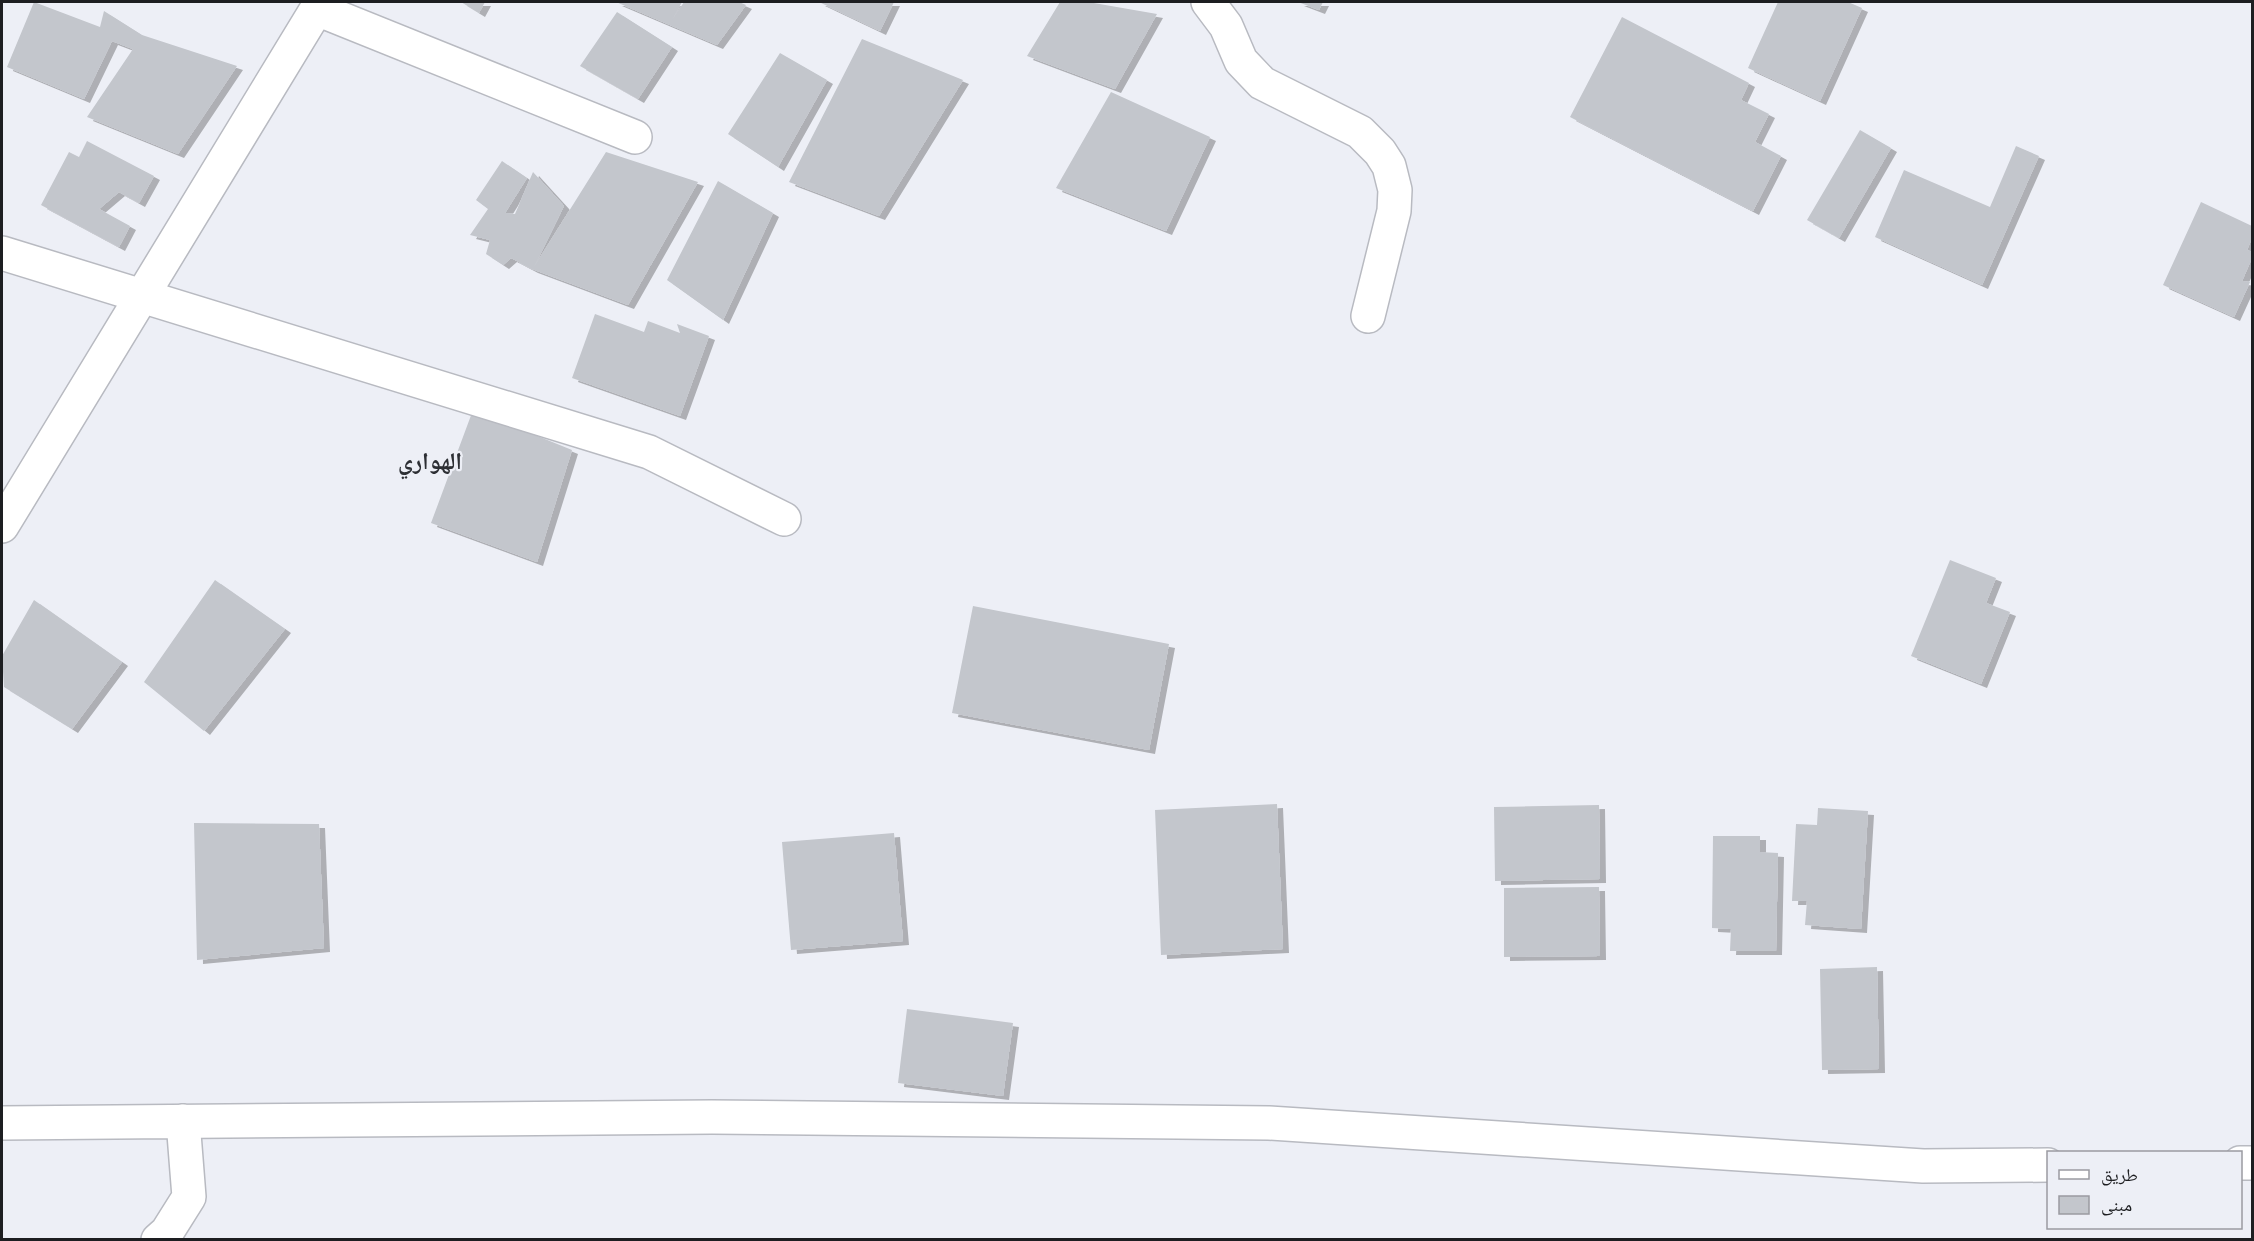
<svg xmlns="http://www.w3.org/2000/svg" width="2254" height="1241" font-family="'Space Grotesk','Noto Naskh Arabic',sans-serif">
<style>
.building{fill:#c3c6cc;filter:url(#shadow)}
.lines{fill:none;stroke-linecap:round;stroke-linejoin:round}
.street-casing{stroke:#b8bac1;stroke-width:36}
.street{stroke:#fff;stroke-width:33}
.labels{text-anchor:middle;stroke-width:4.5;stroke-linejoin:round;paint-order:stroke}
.district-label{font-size:24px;font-weight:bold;fill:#2d2f34;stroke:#edeff6}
</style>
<defs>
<filter id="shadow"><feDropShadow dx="6" dy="4" stdDeviation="0" flood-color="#0004"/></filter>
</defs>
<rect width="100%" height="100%" fill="#edeff6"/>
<path class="building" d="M34 2 100 27 104 11 142 35 237 66 178 154 87 117 133 49 112 41 84 99 7 67Z
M461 2H485L479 13Z
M616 2H682L672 20 684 2H739L746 5 717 45Z
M819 2H894L880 31Z
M1060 2H1088L1157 14 1115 89 1027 56Z
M1298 2H1323L1319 10Z
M1778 2H1848L1862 8 1820 101 1748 68Z
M617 12 672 47 638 99 580 66Z
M1622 17 1749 83 1741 100 1769 114 1755 142 1781 156 1753 211 1570 117Z
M862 39 963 80 879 216 789 182Z
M780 53 827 80 778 167 728 134Z
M1111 92 1210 137 1166 231 1056 188Z
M1860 130 1891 148 1839 238 1807 220Z
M87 141 154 176 139 203 119 192 99 209 130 226 119 247 41 205 69 152 79 157Z
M2016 146 2039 156 1982 285 1875 237 1904 170 1990 207Z
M606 152 698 182 628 305 532 269 511 258 503 265 486 254 490 240 470 235 488 209 476 200 502 161 527 178 505 213 515 214 533 172 564 206 534 267Z
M718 181 773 213 723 320 667 280Z
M2201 202 2252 226V238L2247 250 2252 252V258L2242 281 2250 282 2234 317 2163 285Z
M595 314 644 332 648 321 680 333 677 324 709 336 680 416 572 378Z
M473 410 572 450 537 562 431 523Z
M1950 560 1996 578 1986 603 2010 612 1981 684 1911 656Z
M215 580 285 629 204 731 144 682Z
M34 600 122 662 72 729 4 687 2 656Z
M973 606 1169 644 1149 750 952 713Z
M1277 804 1283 949 1161 955 1155 810Z
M1599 805 1600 879 1495 881 1494 807Z
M1818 808 1868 811 1861 929 1805 925 1807 901H1792L1796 824 1817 825Z
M194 823 319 824 324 948 197 960Z
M894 833 903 941 791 950 782 842Z
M1713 836H1760V852L1778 853 1776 951H1730L1731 929 1712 928Z
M1599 887 1600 956 1504 957V888Z
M1877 967 1879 1069 1822 1070 1820 969Z
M907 1009 1013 1023 1003 1096 898 1083Z"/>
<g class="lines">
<defs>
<path id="street" d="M1208 2 1226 26 1241 61 1262 83 1360 132 1380 152 1389 166 1395 190 1394 211 1368 316
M317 9 635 137
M2 253 649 452 784 519
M2 526 321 2
M2 1123 712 1117 1269 1123 1923 1166 2048 1165
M2240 1163H2252
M158 1240 167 1232 189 1197 183 1121"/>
</defs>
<use href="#street" class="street-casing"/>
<use href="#street" class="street"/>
</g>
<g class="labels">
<g class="district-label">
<text x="430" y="469">الهواري</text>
</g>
</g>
<rect width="2254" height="1241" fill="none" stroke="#1d1e21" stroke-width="6"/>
<rect x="2047" y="1151" width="195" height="78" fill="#edeff6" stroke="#9a9ba1" stroke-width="1.5"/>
<rect x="2059" y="1170" width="30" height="9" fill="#ffffff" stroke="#9a9ba1" stroke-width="1.5"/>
<text x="2101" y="1181" font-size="18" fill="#1d1e21">طريق</text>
<rect x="2059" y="1196" width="30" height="18" fill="#c3c6cc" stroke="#9a9ba1" stroke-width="1.5"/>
<text x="2101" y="1211" font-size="18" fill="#1d1e21">مبنى</text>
</svg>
